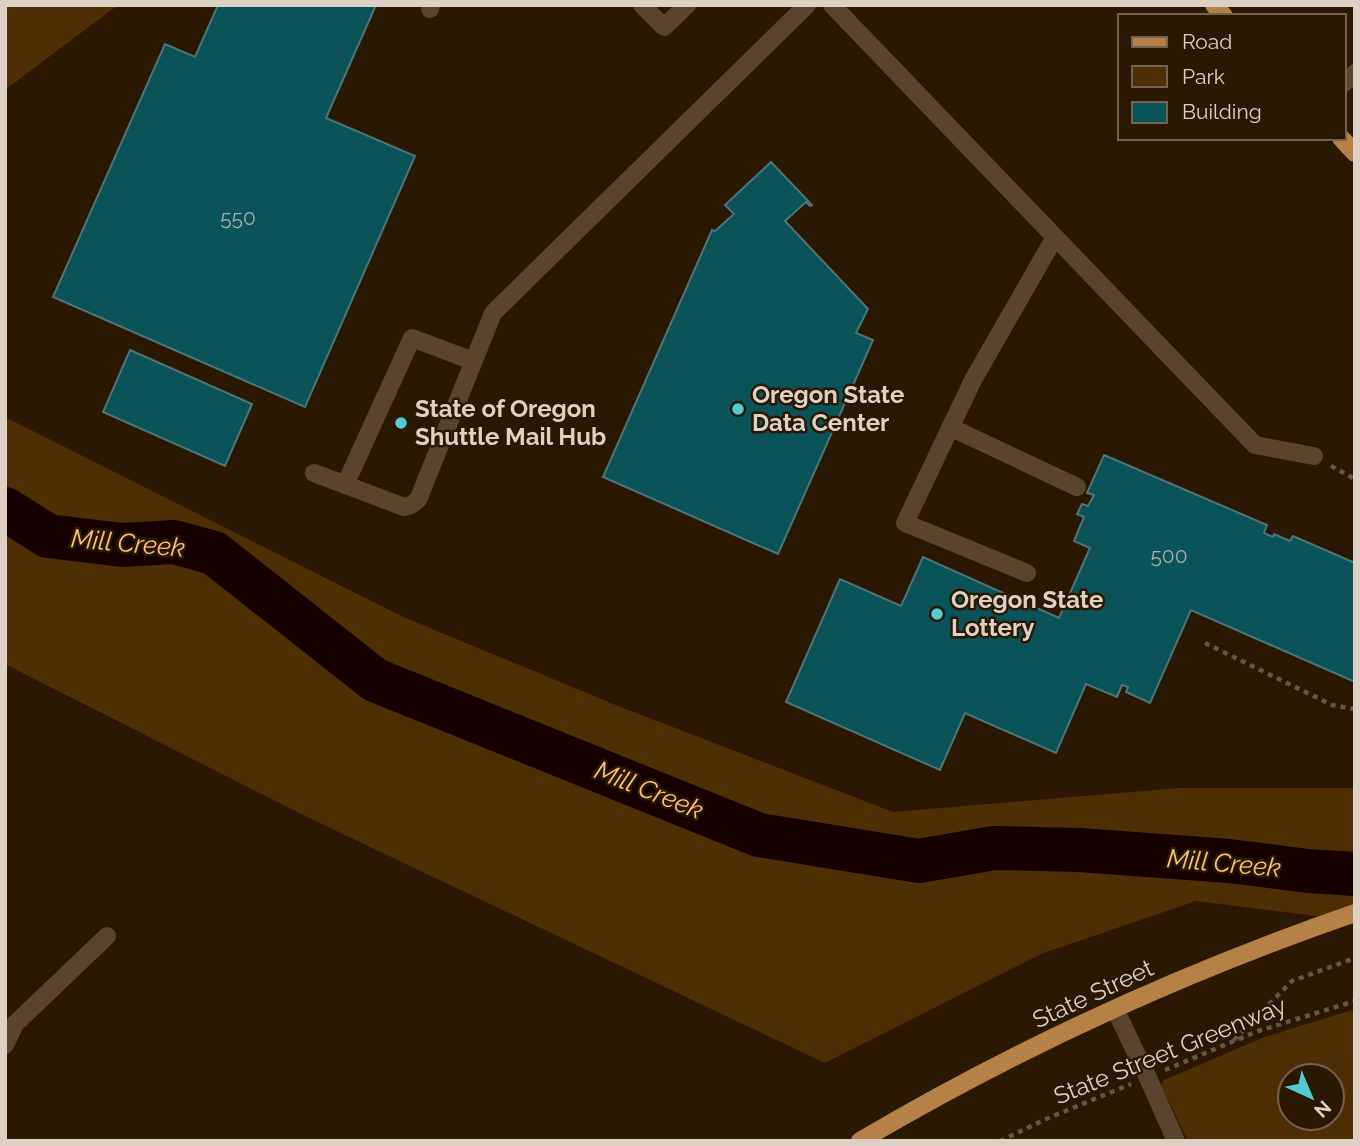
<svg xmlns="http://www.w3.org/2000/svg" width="1360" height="1146" font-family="Raleway,sans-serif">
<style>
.green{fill:#4e2f04;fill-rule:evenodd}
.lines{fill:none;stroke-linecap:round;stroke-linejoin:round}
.river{stroke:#150100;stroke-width:44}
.building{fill:#0a5358;stroke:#4d7578;stroke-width:2}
.path{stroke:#655543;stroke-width:4.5;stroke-dasharray:5 5;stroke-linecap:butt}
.minor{stroke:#59442e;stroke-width:18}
.major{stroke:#b58147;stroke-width:18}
.poi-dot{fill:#51ccd4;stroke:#2a1803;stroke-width:2.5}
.labels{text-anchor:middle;stroke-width:5;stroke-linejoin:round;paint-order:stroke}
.number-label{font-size:21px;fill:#a8b1a9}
.poi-label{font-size:24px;font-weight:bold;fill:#ddd0c4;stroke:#2a1803;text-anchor:start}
.street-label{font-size:24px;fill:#ddd0c4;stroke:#2a1803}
.water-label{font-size:26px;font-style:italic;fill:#fdbf7b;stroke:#2a1803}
</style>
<rect width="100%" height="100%" fill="#2a1803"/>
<path class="green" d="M5 5H118L5 90Z
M5 417 399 615 613 704 893 812 1179 788H1355V921L1196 901 1041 954 825 1063 305 816 5 664Z
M1355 1009V1141H1188L1161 1085 1164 1080 1262 1038ZM1290 1076H1332V1118H1290Z"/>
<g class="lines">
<path class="river" d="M5 509 48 536 122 545 174 542 214 553 375 680 759 835 919 861 994 848 1080 850 1229 861 1308 871 1355 874"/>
</g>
<path class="building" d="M218 5H376L326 118 415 156 305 407 53 297 165 44 195 57Z
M771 162 812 205 810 206 806 202 785 221 868 309 856 333 873 340 778 554 603 477 712 230 715 231 734 214 725 205Z
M130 350 252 404 225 466 103 412Z
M1104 455 1267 525 1264 533 1273 537 1274 534 1290 541 1293 536 1355 563V682L1191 610 1150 703 1126 692 1128 687 1122 685 1117 697 1086 684 1056 753 965 713 940 770 786 702 840 579 901 606 923 557 1059 618 1090 548 1074 541 1084 517 1077 514 1082 504 1088 506 1094 495 1087 493Z"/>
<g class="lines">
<path class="path" d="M1331 466 1355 479
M1205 643 1332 705 1355 709
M1234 1040 1292 981 1355 958
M1165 1070 1258 1031 1355 1001
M1000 1141 1046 1119 1131 1084"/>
<path class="minor" d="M642 5 664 27 687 5
M832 5 1255 445 1314 456
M430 9 431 5
M1344 83 1355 73
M950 427 1077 487
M314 473 404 507 411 505 418 500 493 313 807 5
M345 485 412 338 473 361
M1027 573 905 523 973 380 1055 237
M1115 1009 1148 1078 1176 1141
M5 1045 15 1024 107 936"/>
<path class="major" d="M1214 5 1224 16
M1341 138 1355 153
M860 1141C1016 1049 1184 972 1355 913"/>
</g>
<g class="poi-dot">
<circle cx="738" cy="409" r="7"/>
<circle cx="401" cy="423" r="7"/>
<circle cx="937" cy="614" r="7"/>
</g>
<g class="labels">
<g class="number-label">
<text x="238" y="225">550</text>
<text x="1169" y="563">500</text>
</g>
<g class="poi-label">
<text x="752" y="403">Oregon State<tspan x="752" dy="28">Data Center</tspan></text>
<text x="415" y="417">State of Oregon<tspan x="415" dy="28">Shuttle Mail Hub</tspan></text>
<text x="951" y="608">Oregon State<tspan x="951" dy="28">Lottery</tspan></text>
</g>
<g class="street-label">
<text transform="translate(1093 994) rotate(-25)" y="8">State Street</text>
<text transform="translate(1170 1051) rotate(-22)" y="8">State Street Greenway</text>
</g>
<g class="water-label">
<text transform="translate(128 543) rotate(5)" y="9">Mill Creek</text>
<text transform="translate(649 790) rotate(22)" y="9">Mill Creek</text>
<text transform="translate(1224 863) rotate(5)" y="9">Mill Creek</text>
</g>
</g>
<rect width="1360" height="1146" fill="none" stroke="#ddd0c4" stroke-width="14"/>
<rect x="1118" y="14" width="228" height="126" fill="#2a1803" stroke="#726250" stroke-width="2"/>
<rect x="1132" y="37" width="35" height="10" fill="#b58147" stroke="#726250" stroke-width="2"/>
<text x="1182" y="49" font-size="21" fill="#ddd0c4">Road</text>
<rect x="1132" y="66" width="35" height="21" fill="#4e2f04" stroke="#726250" stroke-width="2"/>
<text x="1182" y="84" font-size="21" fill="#ddd0c4">Park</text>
<rect x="1132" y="102" width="35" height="21" fill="#0a5358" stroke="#726250" stroke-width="2"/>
<text x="1182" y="119" font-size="21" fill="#ddd0c4">Building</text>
<g transform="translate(1311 1097) rotate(136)"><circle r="33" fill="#2a1803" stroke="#726250" stroke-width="2"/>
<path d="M0-5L12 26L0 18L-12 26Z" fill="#51ccd4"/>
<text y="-10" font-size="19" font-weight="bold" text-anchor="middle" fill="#ddd0c4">N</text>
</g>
</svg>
